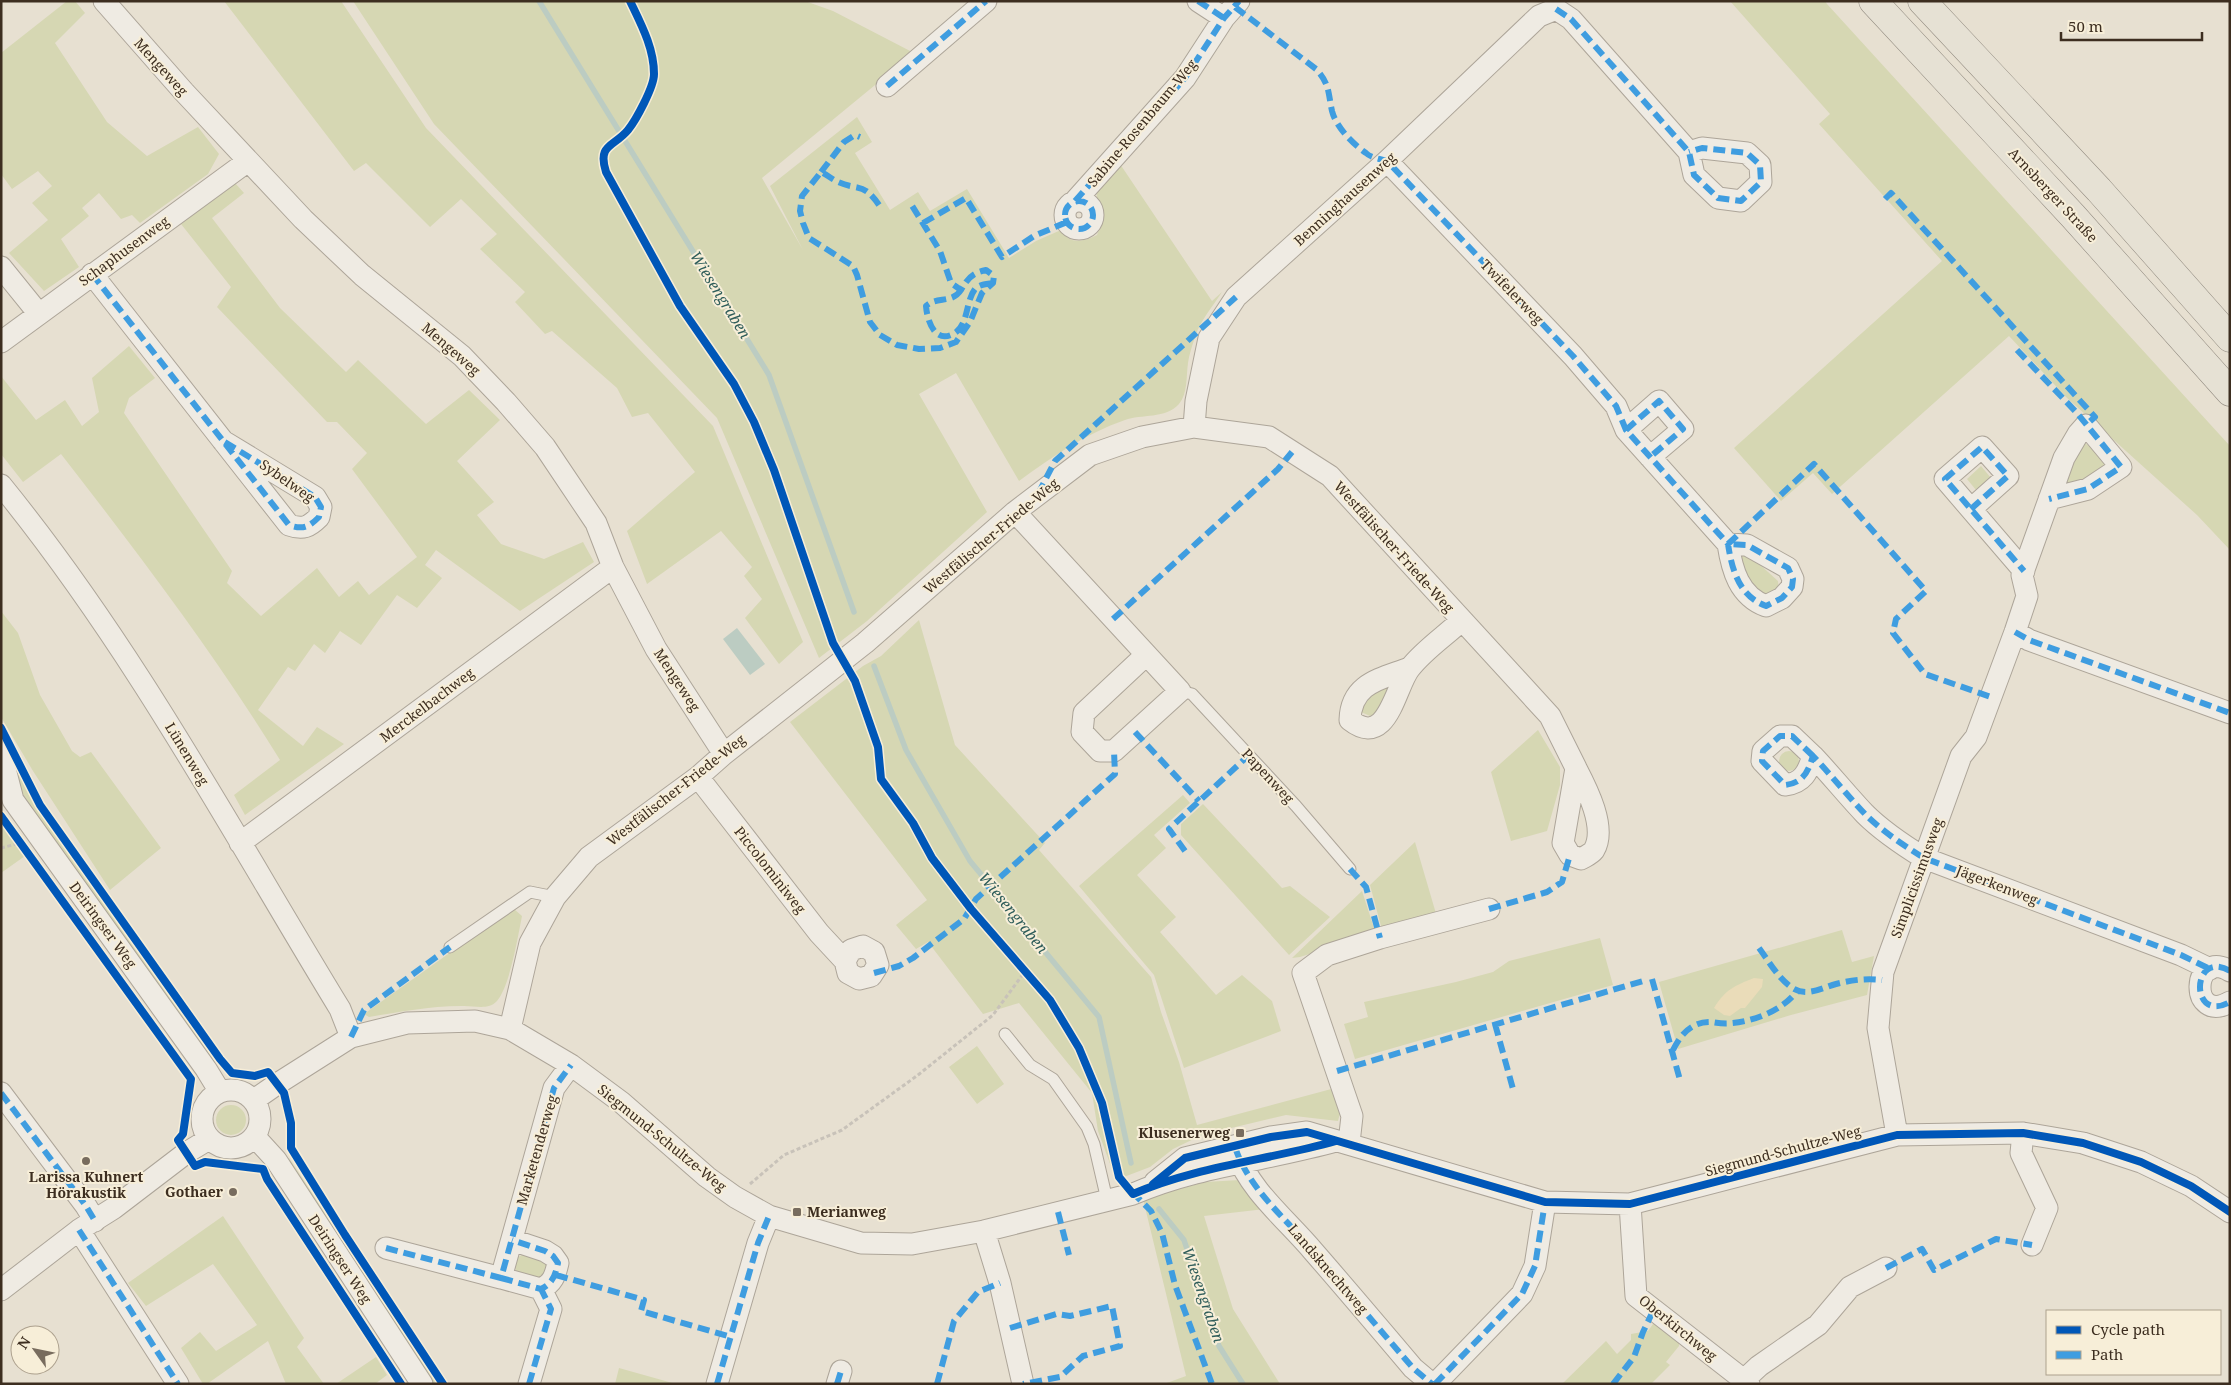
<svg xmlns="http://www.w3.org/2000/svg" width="2231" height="1385" font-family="'Noto Serif',serif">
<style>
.green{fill:#d6d7b3}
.sand{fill:#eadcb9}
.water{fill:#bcccc2}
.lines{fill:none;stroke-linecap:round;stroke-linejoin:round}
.stream{stroke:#bcccc2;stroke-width:5.5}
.lane-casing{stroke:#ada599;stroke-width:13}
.street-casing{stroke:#ada599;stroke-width:23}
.primary-casing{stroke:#928b80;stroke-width:29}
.path{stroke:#c8c2b9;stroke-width:3;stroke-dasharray:4 2.5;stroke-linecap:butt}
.lane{stroke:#efebe3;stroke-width:11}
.street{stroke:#efebe3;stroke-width:21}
.primary{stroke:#e6e1d4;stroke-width:28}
.quiet{stroke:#3f9de0;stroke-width:6;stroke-dasharray:12 6;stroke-linecap:butt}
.cycleway-casing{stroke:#f7eed8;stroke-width:11}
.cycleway{stroke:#0057b8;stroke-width:8}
.poi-dot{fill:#786c5e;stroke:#f7eed8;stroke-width:2}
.labels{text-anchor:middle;stroke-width:4;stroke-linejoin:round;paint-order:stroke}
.street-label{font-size:14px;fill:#3d2e20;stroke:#f7eed8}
.poi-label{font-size:14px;font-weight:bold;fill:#3d2e20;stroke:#f7eed8;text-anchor:end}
.water-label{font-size:15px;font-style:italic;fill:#2f5d5a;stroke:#f7eed8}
</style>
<rect width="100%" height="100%" fill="#e7e0d1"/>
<path class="green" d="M67 1H75L85 13 55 43 107 122 147 156 198 127 219 154 208 174 140 223 132 215 121 219 99 193 82 208 89 216 61 239 79 267 44 291 9 253 48 220 32 203 52 186 38 171 12 189 1 174V53Z
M224 1H341L426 128 713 426 803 642 779 664 745 618 762 599 744 576 752 567 721 531 647 584 627 531 695 472 648 413 632 417 617 388 552 331 545 334 515 302 525 292 480 249 497 234 461 199 430 227 366 163 354 171Z
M353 1H805L833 11 914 53 762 178 803 250 770 186 857 117 872 142 855 153 890 210 918 192 930 211 967 189 1009 258 1036 241 1061 230C1069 245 1084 242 1097 235L1103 218C1091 186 1096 184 1118 161L1212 301 1222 292C1213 306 1200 321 1195 337 1192 346 1189 355 1188 363 1186 377 1188 393 1179 404 1166 419 1141 414 1125 420 1085 434 1053 456 1019 481L956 373 919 394 987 512 867 621 819 658 717 418 434 124Z
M1730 1H1825L1827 4 2230 446V550L2197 515 2066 397 2009 336 1832 494 1813 473 1781 501 1734 448 1942 261 1819 124 1830 114Z
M235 183 244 193 212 218 280 308 346 372 358 360 426 424 469 390 500 420 457 461 494 502 477 515 501 544 544 559 583 542 594 562 520 611 436 550 425 565 442 578 417 608 397 595 361 645 340 631 325 653 314 644 295 671 288 667 258 710 303 746 317 727 344 744 245 815 234 795 280 760C214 653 138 553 61 454L23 482 1 454V376L36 420 65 400 82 426 99 412 92 378 129 346 155 378 129 398 124 413 232 571 227 583 261 616 317 568 339 597 358 581 369 595 417 557 352 469 367 453 337 422H327L217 307 231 287 181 224Z
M2085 443 2109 463 2085 481 2064 484 2078 452Z
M1981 466 1991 478 1976 490 1967 479Z
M1747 553 1778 581 1779 590 1765 596 1738 567 1735 557Z
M1 611 18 633 40 695 72 751 80 757 91 752 161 848 110 890 33 771 1 717Z
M919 620 955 745 1045 843 1039 850 1151 977 1161 1012 1179 1062 1197 1125 1335 1088 1341 1109 1338 1121 1286 1115 1202 1135 1173 1149 1150 1167 1116 1180 1098 1131 1092 1093 1019 1003 983 1014 928 942 916 949 896 925 927 900 790 722 863 666 881 656Z
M1393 683 1376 714 1370 716 1361 712 1366 696Z
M1538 730 1560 767V785L1547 831 1511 841 1491 772Z
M1 734 38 809 50 826 215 1057 210 1060 42 823 19 788 16 772 1 739Z
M1779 761a10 10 0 1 1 20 0a10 10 0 1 1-20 0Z
M1183 795 1190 803 1154 835 1166 848 1137 875 1176 917 1160 932 1216 995 1242 975 1272 1001 1281 1031 1184 1068 1154 975 1079 886Z
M1203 804 1282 888 1290 886 1330 917 1289 955 1181 835V824Z
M1 822 25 856 1 873Z
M1415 842 1437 917 1385 931 1381 926 1370 885Z
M1362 891 1374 928 1373 934 1300 957 1292 958Z
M514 909 522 916C518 936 510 986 497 1001 488 1011 473 1005 461 1006 429 1006 400 1012 369 1017L364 1014 507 912Z
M1842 930 1852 962 1874 956 1867 995 1791 1015 1678 1049 1659 982Z
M1600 938 1613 985 1355 1059 1344 1024 1368 1017 1364 1002 1456 982 1493 972 1509 961Z
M977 1046 1004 1084 977 1104 949 1067Z
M216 1120a15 15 0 1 1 30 0a15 15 0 1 1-30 0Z
M289 1158 438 1384H431L286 1160Z
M1240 1180 1265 1209 1204 1216 1233 1309 1280 1384H1164L1186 1376 1143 1199 1205 1182Z
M223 1216 304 1338 297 1347 324 1384H286L268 1341 207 1384H203L181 1348 200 1332 216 1351 257 1325 213 1264 146 1306 128 1283Z
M524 1254 545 1261 550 1266 539 1281C524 1276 511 1277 516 1258Z
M1659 1320 1679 1341V1346L1666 1362 1670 1365 1651 1384H1562L1606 1341 1617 1354 1631 1340V1334L1648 1331 1653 1324Z
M376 1357 387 1375 375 1384H336Z
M619 1368 676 1384H615Z"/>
<path class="sand" d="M1754 978 1763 979 1762 987 1745 1008H1741L1730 1016 1724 1015 1714 1008C1726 989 1734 986 1754 978Z"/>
<path class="water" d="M737 628 765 664 750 675 723 639Z"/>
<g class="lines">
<path class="stream" d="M539 1 769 375 854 612
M874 666 906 750 970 861 1099 1017 1131 1163
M1159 1209 1184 1240 1219 1346 1243 1384"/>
<defs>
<path id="lane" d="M1180 691 1192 694 1296 806 1350 869
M450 947 530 892 555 897
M1005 1034 1030 1065 1053 1079 1087 1127 1094 1144 1107 1200"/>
<path id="street" d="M104 1 184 92 303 219 362 275 462 356 506 402 545 447 596 523 613 567 656 649 724 754
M1198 1 1224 18
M1556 9 1571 19 1689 152 1694 175 1718 198 1741 201 1761 182 1760 165 1747 153 1702 148 1689 152
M887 86 986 1
M1387 161 1573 356 1616 406 1626 430 1728 544C1732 570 1739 596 1766 606L1782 598 1792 587 1793 579 1788 568 1747 545 1728 544
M1065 215a14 14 0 1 1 28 0a14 14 0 1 1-28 0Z
M1075 201 1185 78 1224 18 1239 1
M1 267 39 314
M92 274 289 525C303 530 309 527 319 517L321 507 315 497 223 441
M1 342 248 161
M1194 427 1196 401 1209 338 1236 297 1387 161 1539 16 1556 9
M1626 430 1659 401 1683 429 1650 457
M1 485C133 647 232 832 340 1009L351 1037
M1971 509 2008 476 1982 447 1945 479 2024 571
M1015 512 1180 691 1114 751H1100L1082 732 1084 713 1146 655
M2015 632 2029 640 2230 713
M1409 668C1381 679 1351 683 1350 720 1388 750 1395 686 1410 668 1424 650 1445 636 1461 621
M1 753 13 800 206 1069 220 1092
M1813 756 1792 736H1780L1763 751 1762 761 1785 785C1803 783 1808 772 1813 756 1831 775 1847 795 1865 814 1882 831 1903 845 1924 858L2181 955 2210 969
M698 777 819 933 845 961 851 950 863 946 874 952 878 965 871 976 859 979 848 973 845 961
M240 843 613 567
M2230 971C2191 948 2189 1025 2230 1002
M510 1029 530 943 555 897 589 857 698 777 724 754 865 643 1015 512 1090 455 1142 437 1194 427 1269 437 1330 476 1550 716 1576 768 1563 843 1570 855 1581 859C1586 856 1591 854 1594 850 1607 828 1587 789 1576 768
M202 1119a29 29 0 1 1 58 0a29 29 0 1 1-58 0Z
M1 1093 86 1206 95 1221
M254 1100 277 1084 351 1037 407 1023 475 1021 510 1029 571 1065 621 1102 707 1177 735 1197 769 1216 861 1243 912 1244 984 1231 1133 1194C1197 1166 1269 1160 1336 1141
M2023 1133 2021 1153 2047 1208 2032 1245
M1897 1135 1878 1028 1883 972 1961 756 1976 737 2015 632 2027 596 2022 575 2064 458 2078 434 2086 425 2121 467 2088 489 2049 499
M255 1137 276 1160 422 1384
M1349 1143 1352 1116 1303 973 1327 955 1380 938 1489 909
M1236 1152C1250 1191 1287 1220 1313 1251 1347 1290 1380 1329 1413 1368L1432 1384
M1155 1182 1185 1158 1271 1137 1307 1132 1545 1202 1630 1204 1897 1135 2023 1133 2083 1143 2141 1162 2191 1186 2230 1212
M1630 1204 1636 1296 1749 1384
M79 1230 178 1384
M984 1231 1000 1283 1023 1384
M386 1248 501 1278 554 1088 571 1065
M501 1278 541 1289C553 1283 555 1276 558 1263L553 1256 545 1251 512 1240
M1 1290 79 1230 114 1208 186 1153 209 1139
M1744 1380 1759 1366 1818 1325 1850 1287 1886 1268
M529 1384 551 1309 541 1289
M717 1384 758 1243 769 1216
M837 1384 841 1371
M1435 1384 1522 1294 1535 1266 1545 1202"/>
<path id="primary" d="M1873 1 2073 216 2230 392
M1922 1 2099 190 2230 338"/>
</defs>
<use href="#lane" class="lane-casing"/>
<use href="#street" class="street-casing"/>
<use href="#primary" class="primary-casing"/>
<path class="path" d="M1 848 20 843
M232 1072 255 1076
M286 1100 291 1123V1148
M750 1184 784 1155 842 1130 918 1075 993 1015 1026 970"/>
<use href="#lane" class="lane"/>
<use href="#street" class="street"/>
<use href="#primary" class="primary"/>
<path class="quiet" d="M1198 1 1224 18
M1235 7 1316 69C1330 84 1328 93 1332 111 1336 127 1353 144 1366 153 1371 158 1381 159 1387 161L1573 356 1616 406 1626 430 1728 544C1732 570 1739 596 1766 606L1782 598 1792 587 1793 579 1788 568 1747 545 1728 544
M1556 9 1571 19 1689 152 1694 175 1718 198 1741 201 1761 182 1760 165 1747 153 1702 148 1689 152
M887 86 986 1
M821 172 844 142 855 135 860 137
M1885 199 1891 193 2095 417 2086 425
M1065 215a14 14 0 1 1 28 0a14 14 0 1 1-28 0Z
M1075 201 1185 78 1224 18 1239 1
M879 205C863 182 859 191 838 182 832 179 827 175 821 172L802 196 800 211 803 223 809 238 853 266 857 275 870 322 880 335 897 345 919 349 940 348 956 342 970 322 982 293 993 283 994 276 986 270C972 273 968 278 961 290L951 283 940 251 911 204
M923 223 966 198 1002 257 1034 236 1067 222
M92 274 289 525C303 530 309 527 319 517L321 507 315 497 223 441
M961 290C952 304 937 296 926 306 927 319 934 344 953 334 969 326 965 302 975 289 980 284 987 284 993 283
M2017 350 2077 413 2121 467 2088 489 2049 499
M1626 430 1659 401 1683 429 1650 457
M1038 494 1055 461 1236 297
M1971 509 2008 476 1982 447 1945 479 2024 571
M1728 544 1814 464 1926 591 1896 619 1893 633 1925 674 1991 697
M1113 619 1278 469 1292 452
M2015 632 2029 640 2230 713
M1135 732 1199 801
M1813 756 1792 736H1780L1763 751 1762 761 1785 785C1803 783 1808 772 1813 756 1831 775 1847 795 1865 814 1882 831 1903 845 1924 858L2181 955 2210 969
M1185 851 1169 829 1249 755
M1350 869 1366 887 1380 938
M1489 909 1547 892 1562 882 1570 855
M1759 948C1768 960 1778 978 1791 987 1806 998 1821 988 1836 984 1851 980 1867 978 1882 980
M2230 971C2191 948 2189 1025 2230 1002
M874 973 899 966 913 958 964 919 976 899 1115 774 1114 751
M1652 979 1680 1080
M1495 1024 1513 1089
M351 1037 364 1010 450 947
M1673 1050C1681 1034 1692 1021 1712 1022 1718 1023 1725 1024 1732 1023 1755 1021 1783 1010 1797 991
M1337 1071 1643 981
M1 1093 86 1206 95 1221
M1235 1147C1249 1190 1286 1218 1314 1252 1347 1291 1380 1330 1413 1368L1432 1384
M1132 1192 1151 1211 1162 1233 1175 1285 1212 1384
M1058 1212 1069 1255
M79 1230 178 1384
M386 1248 501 1278 554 1088 571 1065
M1886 1268 1922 1249 1934 1270 1996 1239 2032 1245
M556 1275 644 1300 641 1311 731 1337
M501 1278 541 1289C553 1283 555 1276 558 1263L553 1256 545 1251 512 1240
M1010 1328 1056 1314 1070 1316 1112 1306 1120 1346 1083 1356 1060 1377 1023 1384
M529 1384 551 1309 541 1289
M717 1384 758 1243 769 1216
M837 1384 841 1371
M937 1384 954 1321 978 1292 1000 1283
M1435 1384 1522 1294 1535 1266 1545 1202
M1613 1384 1634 1357 1643 1332 1654 1309"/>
<defs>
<path id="cycleway" d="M630 1C641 24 654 48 654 74 654 87 636 120 628 130 614 147 597 144 606 172L680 306 734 384 754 422 774 470 833 643 855 681 878 747 881 779 913 823 932 858 971 909 1050 1000 1079 1048 1102 1103 1119 1177 1133 1194C1197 1166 1269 1160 1336 1141
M1 728 40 805 220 1059 232 1073 255 1076 268 1072 284 1093 291 1123V1148L345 1235 443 1384
M1 816 191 1079 183 1134 178 1140 195 1166 205 1162 263 1169 267 1179 401 1384
M1153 1184 1185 1158 1271 1137 1307 1132 1545 1202 1630 1204 1897 1135 2023 1133 2083 1143 2141 1162 2191 1186 2230 1212"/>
</defs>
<use href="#cycleway" class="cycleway-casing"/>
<use href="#cycleway" class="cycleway"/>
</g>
<g class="poi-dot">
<rect x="1235" y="1128" width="10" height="10" rx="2.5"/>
<circle cx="86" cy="1161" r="5"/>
<circle cx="233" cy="1192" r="5"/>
<rect x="792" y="1207" width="10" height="10" rx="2.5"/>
</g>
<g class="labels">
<g class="street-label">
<text transform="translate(161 67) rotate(48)" y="5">Mengeweg</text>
<text transform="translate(1142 123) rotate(-50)" y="5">Sabine-Rosenbaum-Weg</text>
<text transform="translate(2053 195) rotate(47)" y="5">Arnsberger Straße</text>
<text transform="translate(1345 199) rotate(-42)" y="5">Benninghausenweg</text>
<text transform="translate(124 251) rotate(-36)" y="5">Schaphusenweg</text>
<text transform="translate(1512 292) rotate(46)" y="5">Twifelerweg</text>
<text transform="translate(451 349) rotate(41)" y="5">Mengeweg</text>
<text transform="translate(287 481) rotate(35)" y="5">Sybelweg</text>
<text transform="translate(991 536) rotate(-40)" y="5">Westfälischer-Friede-Weg</text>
<text transform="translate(1394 547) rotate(48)" y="5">Westfälischer-Friede-Weg</text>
<text transform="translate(677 680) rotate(57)" y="5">Mengeweg</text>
<text transform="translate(427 705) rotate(-37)" y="5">Merckelbachweg</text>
<text transform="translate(187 754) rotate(59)" y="5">Lünenweg</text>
<text transform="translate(1268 776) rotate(47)" y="5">Papenweg</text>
<text transform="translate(676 790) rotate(-38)" y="5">Westfälischer-Friede-Weg</text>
<text transform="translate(770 870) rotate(52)" y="5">Piccolominiweg</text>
<text transform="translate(1917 878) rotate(-70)" y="5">Simplicissimusweg</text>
<text transform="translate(1997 885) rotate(21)" y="5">Jägerkenweg</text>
<text transform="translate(103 925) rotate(54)" y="5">Deiringser Weg</text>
<text transform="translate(662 1138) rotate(39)" y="5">Siegmund-Schultze-Weg</text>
<text transform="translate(537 1150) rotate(-74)" y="5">Marketenderweg</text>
<text transform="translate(1783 1151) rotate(-15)" y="5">Siegmund-Schultze-Weg</text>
<text transform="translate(340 1259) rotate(57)" y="5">Deiringser Weg</text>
<text transform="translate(1328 1269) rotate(49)" y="5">Landsknechtweg</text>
<text transform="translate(1678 1328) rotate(39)" y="5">Oberkirchweg</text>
</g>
<g class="poi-label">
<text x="1230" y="1138">Klusenerweg</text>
<text x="86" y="1182" text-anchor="middle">Larissa Kuhnert<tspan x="86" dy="16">Hörakustik</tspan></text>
<text x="223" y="1197">Gothaer</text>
<text x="807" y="1217" text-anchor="start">Merianweg</text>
</g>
<g class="water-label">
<text transform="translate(720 295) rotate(58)" y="5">Wiesengraben</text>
<text transform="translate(1013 913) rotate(51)" y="5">Wiesengraben</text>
<text transform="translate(1203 1295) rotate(71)" y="5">Wiesengraben</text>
</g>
</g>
<rect width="2231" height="1385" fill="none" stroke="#3d2e20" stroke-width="5"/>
<rect x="2046" y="1310" width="175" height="65" fill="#f7eed8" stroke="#ada18e"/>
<rect x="2056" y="1326" width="25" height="8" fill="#0057b8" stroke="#ada18e"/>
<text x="2091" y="1335" font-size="15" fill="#3d2e20">Cycle path</text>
<rect x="2056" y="1351" width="25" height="8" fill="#3f9de0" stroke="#ada18e"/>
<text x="2091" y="1360" font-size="15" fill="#3d2e20">Path</text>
<g transform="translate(35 1350) rotate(303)"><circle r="24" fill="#f7eed8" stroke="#ada18e"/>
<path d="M0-4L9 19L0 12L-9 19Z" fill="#786c5e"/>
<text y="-8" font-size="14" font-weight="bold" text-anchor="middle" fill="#3d2e20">N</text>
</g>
<path d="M2061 32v8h141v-8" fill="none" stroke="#3d2e20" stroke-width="2.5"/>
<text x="2068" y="32" font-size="15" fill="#3d2e20" stroke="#f7eed8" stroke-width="4" paint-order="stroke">50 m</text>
</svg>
